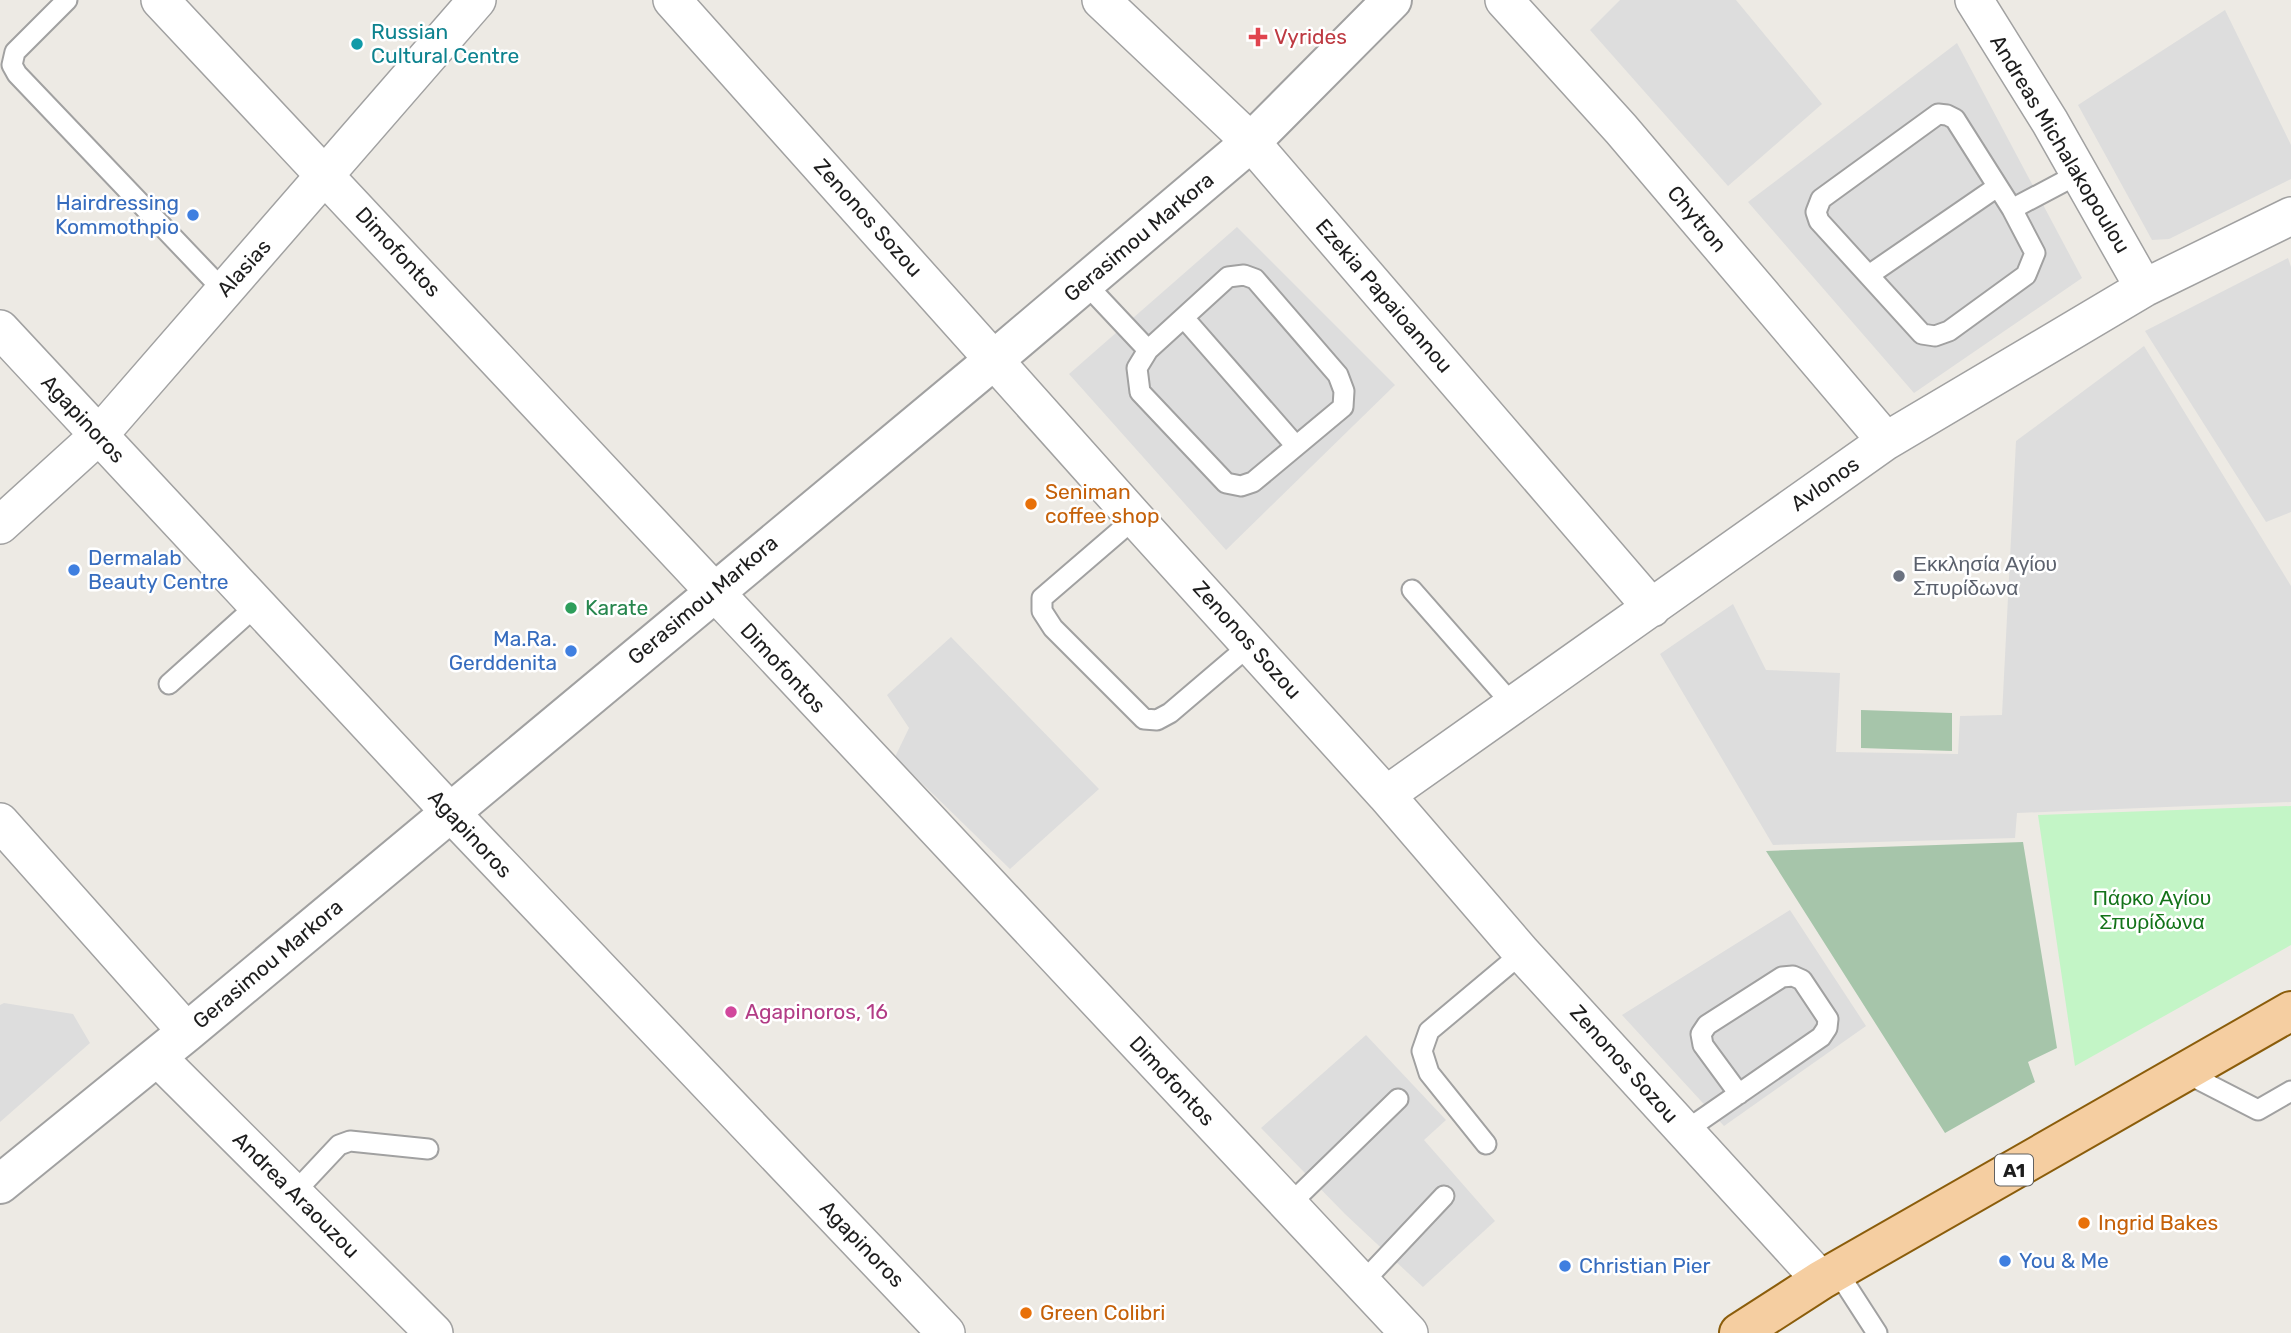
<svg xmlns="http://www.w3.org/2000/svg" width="2291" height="1333" font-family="Rubik,sans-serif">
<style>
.cemetery{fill:#a6c5aa}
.park{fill:#c3f5c6}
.parking{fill:#ddd}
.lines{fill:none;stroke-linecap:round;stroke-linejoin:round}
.service-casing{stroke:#a1a1a1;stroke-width:23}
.minor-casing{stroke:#a1a1a1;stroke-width:40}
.tertiary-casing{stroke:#a1a1a1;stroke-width:42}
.primary-casing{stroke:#8b5d0b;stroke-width:42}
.service{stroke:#fff;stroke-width:19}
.minor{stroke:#fff;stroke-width:37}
.tertiary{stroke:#fff;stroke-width:38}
.primary{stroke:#f5cea1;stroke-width:38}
.health-dot{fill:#e0444e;stroke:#fff;stroke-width:2.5}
.culture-dot{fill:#0f9aa8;stroke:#fff;stroke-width:2.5}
.shop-dot{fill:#3f7fe0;stroke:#fff;stroke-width:2.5}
.food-dot{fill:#e8710a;stroke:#fff;stroke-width:2.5}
.worship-dot{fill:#6b7280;stroke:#fff;stroke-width:2.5}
.leisure-dot{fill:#2e9e5b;stroke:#fff;stroke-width:2.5}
.hotel-dot{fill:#d1479c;stroke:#fff;stroke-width:2.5}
.labels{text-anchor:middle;stroke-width:5;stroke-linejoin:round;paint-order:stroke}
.shield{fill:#fff;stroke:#616161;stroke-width:2}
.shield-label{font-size:19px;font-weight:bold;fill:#1d1d1d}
.culture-label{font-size:21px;fill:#0d838f;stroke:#fff;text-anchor:start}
.health-label{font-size:21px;fill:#be3a42;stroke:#fff;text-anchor:start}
.street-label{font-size:21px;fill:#1d1d1d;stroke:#fff}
.shop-label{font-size:21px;fill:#366cbe;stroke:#fff;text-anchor:start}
.food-label{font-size:21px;fill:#c56008;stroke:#fff;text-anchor:start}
.worship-label{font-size:21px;fill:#5b616d;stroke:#fff;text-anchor:start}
.leisure-label{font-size:21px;fill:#27864d;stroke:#fff;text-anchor:start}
.park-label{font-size:21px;fill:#137319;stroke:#fff}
.hotel-label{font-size:21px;fill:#b23c85;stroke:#fff;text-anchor:start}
</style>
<rect width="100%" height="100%" fill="#edeae4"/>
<path class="cemetery" d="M1861 710 1952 713V751L1861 748Z
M2023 842 2057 1048 2028 1062 2035 1082 1945 1133 1766 851Z"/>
<path class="park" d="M2291 806V945L2075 1066 2038 815Z"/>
<path class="parking" d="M1620 0H1736L1822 104 1728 186 1590 30Z
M2225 10 2291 145V179L2169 239 2152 240 2078 105Z
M1957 43 2082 278 1914 393 1748 202Z
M1237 227 1395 385 1226 550 1069 374Z
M2288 258 2291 267V512L2266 522 2145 331Z
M2144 346 2291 586V802L2017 813 2015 838 1773 845 1660 654 1733 604 1766 670 1840 673 1836 752 1958 754 1960 716 2002 715 2016 441Z
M951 637 1099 789 1010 869 895 757 909 728 887 695Z
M1790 910 1866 1026 1724 1126 1622 1015Z
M4 1003 73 1014 90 1043 0 1122V1005Z
M1366 1035 1446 1120 1424 1140 1495 1221 1423 1287 1345 1214 1261 1128Z"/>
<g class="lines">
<defs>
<path id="service" d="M67 0 15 52 12 65 17 74 224 291
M2012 209 1955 119 1947 115 1938 114 1821 199 1816 212 1819 221 1922 334 1935 336 1949 331 2026 275 2035 253 2012 209 2080 173
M1869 275 1997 187
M1085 283 1148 350 1137 368 1140 392 1226 483 1241 486 1253 482 1343 407 1344 391 1338 375 1255 279 1244 275 1228 277 1148 350
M1184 318 1296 446
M1135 518 1042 598V611L1053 628 1144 719 1157 720 1170 713 1251 644
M1412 590 1513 705
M169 684 257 605
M2184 1072 2258 1110 2291 1091
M1685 1131 1821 1037 1827 1028 1828 1019 1802 980 1793 976 1782 977 1707 1025 1701 1034 1703 1045 1739 1094
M1486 1144 1429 1073 1422 1051 1429 1031 1522 953
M294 1193 339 1145 350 1141 428 1149
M1289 1205 1398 1099
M1837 1271 1877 1333
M1362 1283 1444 1196"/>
<path id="minor" d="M160 0 1409 1333
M672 0 1135 518 1386 795 1522 953 1821 1280
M1101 0 1251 142 1652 608
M1504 0 1621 129 1886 441
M1974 0 2050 122 2144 288
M0 329 450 812 946 1333
M0 525 98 436 477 0
M1386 795 1886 441 2144 288 2291 216
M0 822 187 1032
M157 1057 434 1333"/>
<path id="tertiary" d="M0 1184 187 1032 995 359 1251 142 1392 0"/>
<path id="primary" d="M1739 1333 1821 1280 2291 1011"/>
</defs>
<use href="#service" class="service-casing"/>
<use href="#minor" class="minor-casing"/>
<use href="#tertiary" class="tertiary-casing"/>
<use href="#primary" class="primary-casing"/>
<use href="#service" class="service"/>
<use href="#minor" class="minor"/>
<use href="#tertiary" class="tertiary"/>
<use href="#primary" class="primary"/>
</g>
<path class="health-dot" d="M1254.5 26.5h7v7h7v7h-7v7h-7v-7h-7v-7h7z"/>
<circle class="culture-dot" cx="357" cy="44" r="7"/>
<g class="shop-dot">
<circle cx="193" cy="215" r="7"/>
<circle cx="74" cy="570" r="7"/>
<circle cx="571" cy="651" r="7"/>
<circle cx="2005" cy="1261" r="7"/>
<circle cx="1565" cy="1266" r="7"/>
</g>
<g class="food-dot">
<circle cx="1031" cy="504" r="7"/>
<circle cx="2084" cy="1223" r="7"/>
<circle cx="1026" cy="1313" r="7"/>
</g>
<circle class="worship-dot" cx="1899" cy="576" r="7"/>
<circle class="leisure-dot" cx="571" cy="608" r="7"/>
<circle class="hotel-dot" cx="731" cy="1012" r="7"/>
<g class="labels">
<rect class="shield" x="1995" y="1154.5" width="38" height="31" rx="5"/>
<g class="shield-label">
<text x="2014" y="1177">A1</text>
</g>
<g class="culture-label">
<text x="371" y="39">Russian<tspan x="371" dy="24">Cultural Centre</tspan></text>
</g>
<g class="health-label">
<text x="1274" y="44">Vyrides</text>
</g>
<g class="street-label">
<text transform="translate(2060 144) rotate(59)" y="7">Andreas Michalakopoulou</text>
<text transform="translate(868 218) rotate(48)" y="7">Zenonos Sozou</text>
<text transform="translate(1697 219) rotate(50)" y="7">Chytron</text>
<text transform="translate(1139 237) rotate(-40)" y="7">Gerasimou Markora</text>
<text transform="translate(398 252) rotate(47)" y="7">Dimofontos</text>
<text transform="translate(244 268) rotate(-48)" y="7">Alasias</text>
<text transform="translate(1384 296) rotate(49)" y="7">Ezekia Papaioannou</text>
<text transform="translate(83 419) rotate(47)" y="7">Agapinoros</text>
<text transform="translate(1825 484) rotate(-35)" y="7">Avlonos</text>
<text transform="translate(703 600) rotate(-40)" y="7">Gerasimou Markora</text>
<text transform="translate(1247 640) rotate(48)" y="7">Zenonos Sozou</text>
<text transform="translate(783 668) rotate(47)" y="7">Dimofontos</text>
<text transform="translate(470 834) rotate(47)" y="7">Agapinoros</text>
<text transform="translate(268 964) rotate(-40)" y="7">Gerasimou Markora</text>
<text transform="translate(1624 1064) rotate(48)" y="7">Zenonos Sozou</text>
<text transform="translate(1172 1081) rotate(47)" y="7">Dimofontos</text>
<text transform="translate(296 1195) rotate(45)" y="7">Andrea Araouzou</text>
<text transform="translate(862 1244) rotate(46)" y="7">Agapinoros</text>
</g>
<g class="shop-label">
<text x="179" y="210" text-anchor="end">Hairdressing<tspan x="179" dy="24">Kommothpio</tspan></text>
<text x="88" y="565">Dermalab<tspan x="88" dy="24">Beauty Centre</tspan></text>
<text x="557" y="646" text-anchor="end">Ma.Ra.<tspan x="557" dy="24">Gerddenita</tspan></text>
<text x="2019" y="1268">You &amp; Me</text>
<text x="1579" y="1273">Christian Pier</text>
</g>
<g class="food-label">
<text x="1045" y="499">Seniman<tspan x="1045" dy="24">coffee shop</tspan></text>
<text x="2098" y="1230">Ingrid Bakes</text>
<text x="1040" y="1320">Green Colibri</text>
</g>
<g class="worship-label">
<text x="1913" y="571">Εκκλησία Αγίου<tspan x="1913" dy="24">Σπυρίδωνα</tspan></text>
</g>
<g class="leisure-label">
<text x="585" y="615">Karate</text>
</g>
<g class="park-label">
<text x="2152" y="905">Πάρκο Αγίου<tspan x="2152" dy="24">Σπυρίδωνα</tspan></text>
</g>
<g class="hotel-label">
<text x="745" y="1019">Agapinoros, 16</text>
</g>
</g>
</svg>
